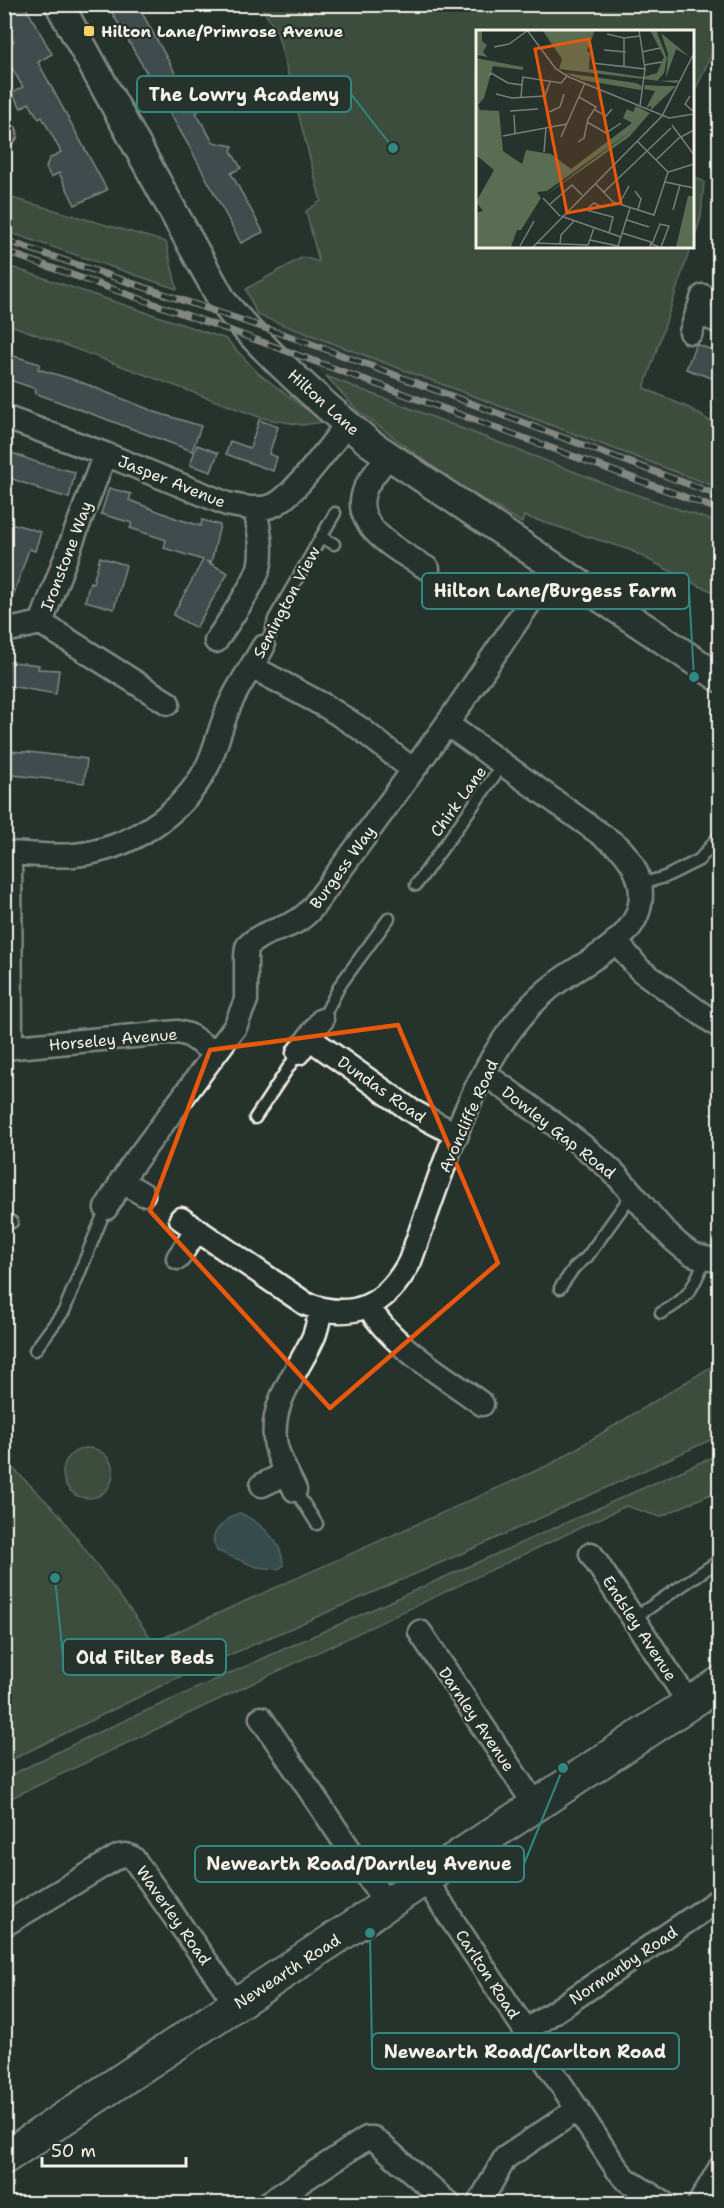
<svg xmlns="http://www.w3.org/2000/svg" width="724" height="2208" font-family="'Shantell Sans',sans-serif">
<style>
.built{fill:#374343}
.green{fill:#586d52;stroke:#a6af9d;stroke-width:1.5}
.water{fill:#4a6971;stroke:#8e9fa1;stroke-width:1.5}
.building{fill:#5f6875;stroke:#f4f1e8;stroke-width:1.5}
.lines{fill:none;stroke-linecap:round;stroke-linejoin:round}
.service-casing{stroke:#f4f1e8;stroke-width:15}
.minor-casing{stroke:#f4f1e8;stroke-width:27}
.tertiary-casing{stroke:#f4f1e8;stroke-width:32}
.secondary-casing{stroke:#f4f1e8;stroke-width:36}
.service{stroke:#26332d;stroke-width:10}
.minor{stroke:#26332d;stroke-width:22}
.tertiary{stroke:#26332d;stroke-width:27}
.secondary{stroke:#26332d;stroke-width:32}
.rail-casing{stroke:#f4f1e8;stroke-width:7}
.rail{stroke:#26332d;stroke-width:4.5;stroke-dasharray:14;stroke-linecap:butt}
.marked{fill:none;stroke:#e8590c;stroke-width:4.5;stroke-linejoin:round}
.poi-dot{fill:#ffd166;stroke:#26332d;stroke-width:2}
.labels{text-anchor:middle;stroke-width:4.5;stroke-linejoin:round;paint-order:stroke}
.poi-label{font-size:16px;font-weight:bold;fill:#f4f1e8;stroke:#26332d;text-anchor:start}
.street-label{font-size:16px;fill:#f4f1e8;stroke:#26332d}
.inset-road{fill:none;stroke:#787f78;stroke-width:1.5}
.view{fill:#e8590c;fill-opacity:0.15;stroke:#e8590c;stroke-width:3}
.inset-edge{fill:none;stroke:#f4f1e8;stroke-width:3}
.leader{fill:none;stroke:#318880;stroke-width:2}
.callout-dot{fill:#318880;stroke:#26332d;stroke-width:2}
.callout{fill:#26332d;stroke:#318880;stroke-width:2}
.callout-label{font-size:18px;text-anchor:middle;font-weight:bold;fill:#f4f1e8}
</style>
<rect width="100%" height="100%" fill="#26332d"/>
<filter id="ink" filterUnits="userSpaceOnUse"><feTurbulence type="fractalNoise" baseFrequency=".0167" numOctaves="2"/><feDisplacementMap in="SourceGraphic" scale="12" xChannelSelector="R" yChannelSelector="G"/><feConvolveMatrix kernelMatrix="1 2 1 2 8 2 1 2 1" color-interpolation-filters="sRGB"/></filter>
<g filter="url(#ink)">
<path class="built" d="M275 322 719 475V538L357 410Z"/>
<path class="green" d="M260 5H719V38L693 95 692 32H478V246H691L644 388 691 409 719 427V488L257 315 246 289 303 257 319 262 306 211 321 201 277 32Z
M693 176 704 182 701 217 693 242Z
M5 196 166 242 177 289 5 231Z
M5 265 226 339 258 373 323 422 302 425 262 418 5 323Z
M326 376 614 487 719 523V594L699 586 630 550 524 516 522 523 451 480 357 410Z
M719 1362V1436L479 1546 177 1678 5 1763V1460L58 1513 154 1642 551 1464Z
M63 1473a25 25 0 1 1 50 0a25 25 0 1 1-50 0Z
M719 1454V1490L660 1517 626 1506 5 1801V1778L88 1737Z"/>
<path class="water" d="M240 1513C259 1522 284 1542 283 1566L278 1569 257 1567 217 1551C215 1546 212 1541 214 1536 217 1527 231 1515 240 1513Z"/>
<path class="building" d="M4 4H24L52 54 38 62 107 190 75 205 59 173 51 177 46 168 49 159 61 152 42 117 39 119 29 103 21 108 12 93 23 87 4 55V46L14 41 4 25Z
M107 4H137L188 96 194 92 203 108 196 113 213 142 233 146 231 151 241 168 231 173 263 232 241 243 189 146Z
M696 344 720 353V381L686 369Z
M4 353 40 364 38 369 78 381 158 413 201 426 192 451 35 393 36 389 4 378Z
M259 420 278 427 269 454 277 457 273 471 226 454 230 441 250 448Z
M197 445 218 453 211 472 190 465Z
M4 450 39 463 75 472 69 498 38 489V488L4 476Z
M109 488 131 494 129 500 178 519 201 526 202 520 220 525 211 563 206 561 228 573 196 628 173 615 203 560 164 548 166 540 130 528 132 523 101 514Z
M11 523 41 532 35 551 29 549 7 614H4V538H6Z
M100 557 126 565 114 609 85 601 90 582 93 583Z
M4 661 39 665 38 669 59 670 56 694 4 685Z
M4 751 28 752 87 759 84 783 4 774Z"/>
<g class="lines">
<defs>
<path id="service" d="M321 537 334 544
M263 647 271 633 274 619 335 513
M640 884 665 877 699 860 720 835
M416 885 503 764
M322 1020 340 985 389 918
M255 1118 298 1053
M4 1219 12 1222
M560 1288 574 1268 587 1257 633 1193
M661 1313C690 1298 693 1288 705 1259
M35 1350 64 1311 106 1208
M295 1490 317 1524
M634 1618 720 1560"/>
<path id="minor" d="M4 134H5
M697 313 720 322
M691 332 703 296
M4 417 105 454 227 504C241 507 260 511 274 505 295 495 331 444 347 424
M388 456C381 466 372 476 366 487 347 527 402 552 428 569
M41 623 168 703
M4 631 41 623 105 454
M216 641C227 624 258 580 260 563 263 545 258 526 255 508
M252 667 327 707 361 729 413 770
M4 853H10L11 1047
M10 853C31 854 53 857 74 855 128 850 182 815 207 767 217 746 221 723 231 702 240 683 253 665 263 647
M616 941 640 970 720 1027
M309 1038 412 1111 457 1135
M4 1048 178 1032 189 1035 215 1053
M298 1053 322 1020
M484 1073C527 1105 573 1135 612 1171 637 1195 661 1234 689 1252 698 1258 709 1259 720 1260
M121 1181 143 1194
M106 1208 130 1168 235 1027 246 1000V957L247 947C267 925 291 934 313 907L447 724 554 567
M181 1219 306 1304C354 1322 387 1305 410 1261 438 1184 468 1079 521 1017 533 1002 546 990 562 979 586 962 621 946 635 919 648 893 638 867 620 848L447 724
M178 1258 197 1230
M369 1307C392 1347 445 1376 482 1404
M262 1485 287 1473
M295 1490C288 1474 276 1456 275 1439 271 1399 299 1371 314 1336 317 1328 319 1318 321 1310
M591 1554 689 1703
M420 1632 535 1805
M261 1718 387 1905
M425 1879 617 2169 627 2180 665 2204
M4 1925 119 1856 126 1855 133 1858 237 2005
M526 2031 720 1899
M267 2204 367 2138H373L449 2204
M479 2204 505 2158 578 2109
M699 2204 720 2168"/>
<path id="tertiary" d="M59 4 223 302C266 354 318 400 370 443L720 678"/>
<path id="secondary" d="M4 2158 720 1683"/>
</defs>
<use href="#service" class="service-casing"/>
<use href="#minor" class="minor-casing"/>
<use href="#tertiary" class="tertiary-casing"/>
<use href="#secondary" class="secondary-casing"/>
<use href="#service" class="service"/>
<use href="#minor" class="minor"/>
<use href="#tertiary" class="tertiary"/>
<use href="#secondary" class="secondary"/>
<defs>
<path id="rail" d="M4 240 309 343 720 496
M4 251 229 330 720 510"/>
</defs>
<use href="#rail" class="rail-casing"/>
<use href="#rail" class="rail"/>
</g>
</g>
<path d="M0 0H724V2208H0ZM398 1025 498 1263 330 1408 150 1211 210 1050Z" fill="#26332d" fill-opacity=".55" fill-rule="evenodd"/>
<path class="marked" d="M398 1025 498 1263 330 1408 150 1211 210 1050Z"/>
<rect class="poi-dot" x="83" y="25" width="12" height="12" rx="3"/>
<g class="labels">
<g class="poi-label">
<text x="101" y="37">Hilton Lane/Primrose Avenue</text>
</g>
<g class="street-label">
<text transform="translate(324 402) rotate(42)" y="6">Hilton Lane</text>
<text transform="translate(172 481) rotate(22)" y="6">Jasper Avenue</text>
<text transform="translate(66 556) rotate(-69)" y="6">Ironstone Way</text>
<text transform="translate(286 602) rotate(-62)" y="6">Semington View</text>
<text transform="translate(458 801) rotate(-54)" y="6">Chirk Lane</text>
<text transform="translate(342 867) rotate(-54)" y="6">Burgess Way</text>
<text transform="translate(113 1039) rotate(-5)" y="6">Horseley Avenue</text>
<text transform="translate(382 1089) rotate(35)" y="6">Dundas Road</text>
<text transform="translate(468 1116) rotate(-66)" y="6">Avoncliffe Road</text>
<text transform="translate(559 1132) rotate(38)" y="6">Dowley Gap Road</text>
<text transform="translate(640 1628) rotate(57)" y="6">Endsley Avenue</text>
<text transform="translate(477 1719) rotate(56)" y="6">Darnley Avenue</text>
<text transform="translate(174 1915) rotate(55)" y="6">Waverley Road</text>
<text transform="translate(623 1965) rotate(-34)" y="6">Normanby Road</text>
<text transform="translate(287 1971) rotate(-33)" y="6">Newearth Road</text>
<text transform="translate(488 1974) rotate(57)" y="6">Carlton Road</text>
</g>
</g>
<g transform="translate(476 30)">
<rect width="218" height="218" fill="#26332d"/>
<path d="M119 0 111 21 114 23 113 39 167 47 181 43 188 27 174 0H180L191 28 188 43 181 51 203 50 201 53 83 39 86 29 67 1ZM0 1H6V11L11 15 7 22 12 27 0 25ZM185 3 214 27 200 19 190 48 192 24ZM0 28 47 37V40L17 36 8 68 2 75 4 80 23 81 27 121 46 134 50 120 75 124 95 139 156 93 147 88 151 79 157 82 160 76 174 83 153 107 67 167 158 99 71 161 61 162 65 168 45 200H41L35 217H0V183L7 181 0 172 18 140 0 125ZM89 43 160 53 166 56 165 60 106 50ZM169 55 186 56H200L175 80V76L170 78 179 61 168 59ZM212 166H217V217H200Z" fill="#586d52"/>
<path class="inset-road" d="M51 0 80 39 93 47 193 88 218 84M163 0 169 39 164 76M131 4 148 8 164 6M18 17 33 14 51 1M128 20 150 22M166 22 184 18M116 33 169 39M168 35 186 32M148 37V8M13 46 15 43 32 53 46 55 45 68M46 55 47 47 85 53 91 46M20 64 36 68 69 66 74 52M214 66 209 74 218 82M119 80 130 86 136 79M34 81 62 79M73 82 84 77 88 64M38 85 39 104M111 92 130 103 145 93M196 95 218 125M27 106 91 94M85 107 109 53M161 111 192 142M102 112 108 108 112 89 120 77 103 67M68 122 70 98M180 130 203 108 218 100M189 152 218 158M119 153 137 172 178 185 192 142 218 134M159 161 165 169 162 179M128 162 195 98M67 168 84 186M143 174 153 156M73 175 96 155 106 165M126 177 118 173 110 180 137 187 133 203M197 180 204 155M85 186 145 207M151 190 173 197M183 194 193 196 185 217M146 203 175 212 174 217M114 210 142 216 154 178M60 213 112 215 118 198M84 214 85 205 98 191M44 216 58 191M57 217 186 86 218 23M183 217 176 214 184 194"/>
<path class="view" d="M113 9 145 173 91 183 59 19Z"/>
<rect width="218" height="218" class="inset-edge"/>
</g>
<path class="leader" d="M393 148L351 94M694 677L689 591M55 1578L63 1657M563 1768L524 1864M370 1933L372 2051"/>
<g class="callout-dot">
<circle cx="393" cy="148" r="6"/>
<circle cx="694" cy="677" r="6"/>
<circle cx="55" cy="1578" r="6"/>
<circle cx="563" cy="1768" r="6"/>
<circle cx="370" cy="1933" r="6"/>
</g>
<g class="callout">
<rect x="137" y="76" width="214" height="36" rx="6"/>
<rect x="422" y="573" width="267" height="36" rx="6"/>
<rect x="63" y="1639" width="163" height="36" rx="6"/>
<rect x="195" y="1846" width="329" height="36" rx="6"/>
<rect x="372" y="2033" width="307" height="36" rx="6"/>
</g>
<g class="callout-label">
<text x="244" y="101">The Lowry Academy</text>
<text x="555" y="597">Hilton Lane/Burgess Farm</text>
<text x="145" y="1664">Old Filter Beds</text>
<text x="359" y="1870">Newearth Road/Darnley Avenue</text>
<text x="525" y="2058">Newearth Road/Carlton Road</text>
</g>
<rect width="724" height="2208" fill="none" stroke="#26332d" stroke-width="24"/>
<rect x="12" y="12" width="700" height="2184" fill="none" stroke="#f4f1e8" stroke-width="2" filter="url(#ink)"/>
<path d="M42 2157v9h144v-9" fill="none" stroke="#f4f1e8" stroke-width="3"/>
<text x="51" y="2157" font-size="18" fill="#f4f1e8" stroke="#26332d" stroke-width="4.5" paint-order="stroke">50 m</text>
</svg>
